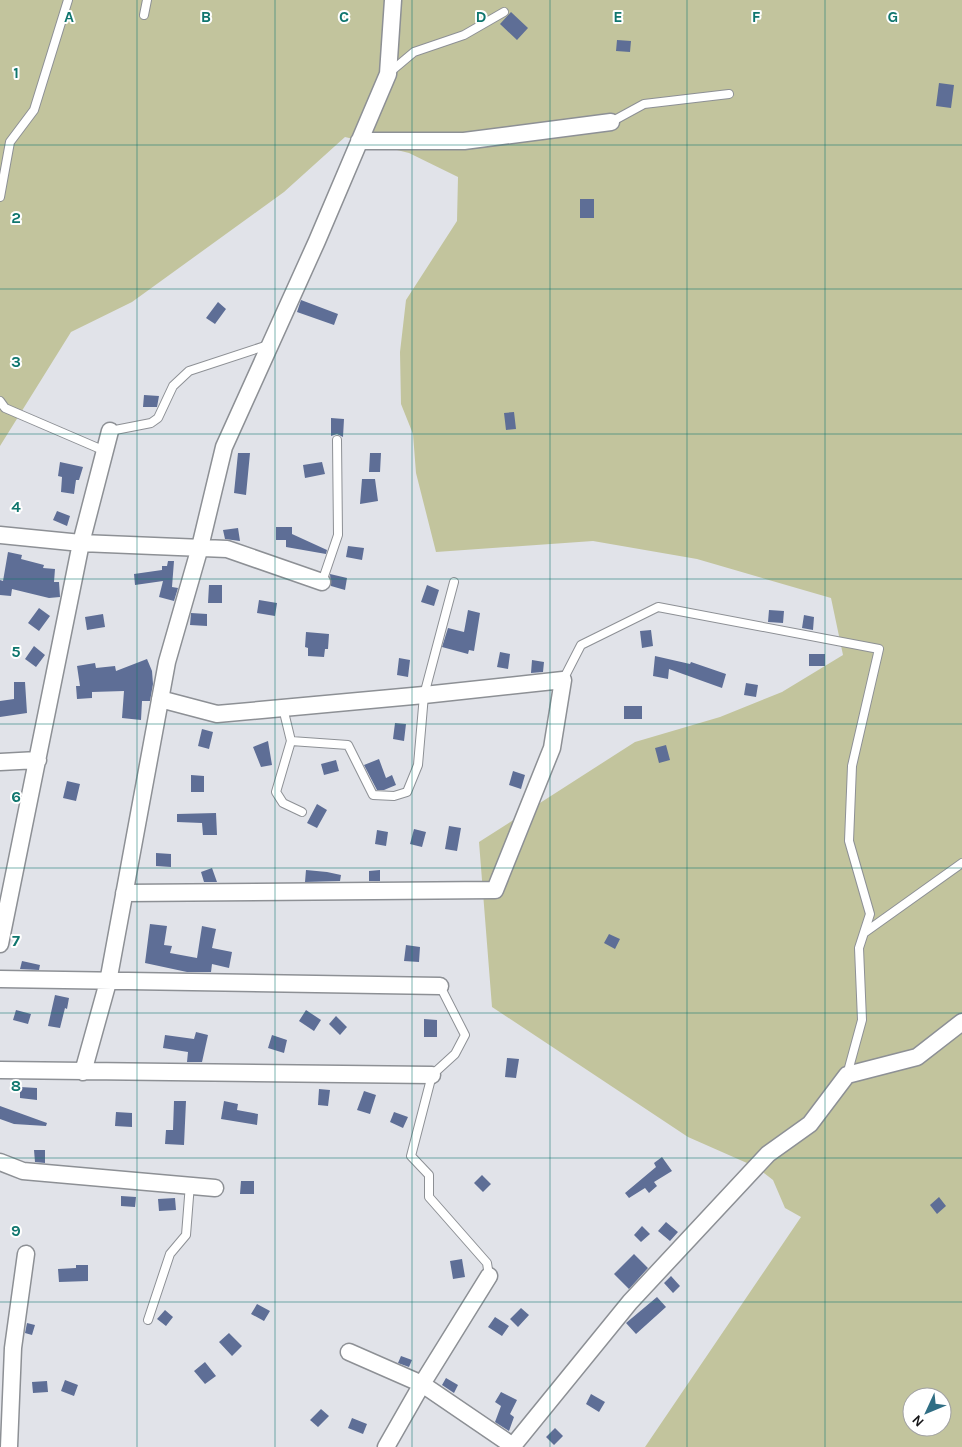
<svg xmlns="http://www.w3.org/2000/svg" width="962" height="1447" font-family="Karla,sans-serif">
<style>
.green{fill:#c2c49d;fill-rule:evenodd}
.building{fill:#5e6e96}
.lines{fill:none;stroke-linecap:round;stroke-linejoin:round}
.service-casing{stroke:#8d9095;stroke-width:10}
.minor-casing{stroke:#8d9095;stroke-width:19}
.service{stroke:#fff;stroke-width:8}
.minor{stroke:#fff;stroke-width:16}
.grid{fill:none;stroke:#0f766e;stroke-width:1;stroke-opacity:0.55}
.grid-label{font-size:16px;text-anchor:middle;font-weight:bold;fill:#0f766e;stroke:#fff;stroke-width:4;stroke-linejoin:round;paint-order:stroke}
</style>
<rect width="100%" height="100%" fill="#e1e3e9"/>
<path class="green" d="M0 0H962V1447H645L801 1217 785 1208 773 1180 756 1167 688 1137 492 1007 479 842 635 742 720 717 782 692 843 655 831 598 697 559 593 541 436 552 416 473 413 434 401 404 400 352 406 300 457 221 458 177 409 153 345 137 284 192 132 302 71 332 0 446ZM912 1397H942V1427H912Z"/>
<path class="building" d="M511 12 528 28 517 40 500 24Z
M617 40 631 41 630 52 616 51Z
M939 83 954 85 951 108 936 106Z
M580 199H594V218H580Z
M301 300 338 314 334 325 297 312Z
M218 302 226 309 215 324 206 318Z
M144 395 159 396 157 407H143Z
M514 412 516 429 506 430 504 413Z
M331 418 344 419 343 437 337 434 331 436Z
M238 453H250L246 495 234 493Z
M370 453H381L380 472H369Z
M60 462 83 467 79 480H76L74 494 61 492 62 477 58 476Z
M322 462 325 474 305 478 303 465Z
M362 479H375L378 501 360 504Z
M57 511 70 516 67 526 53 520Z
M276 527H292V534L327 550 326 554 286 547V540H276Z
M238 528 240 541 225 539 223 530Z
M348 546 364 548 362 560 346 557Z
M8 552 22 555 21 559 44 565 43 568 55 569 54 582H59L60 597 49 598 12 589 11 596 0 595V580L3 581Z
M168 561H174L172 587 178 588 174 601 159 597 163 581 135 585 134 574 162 570V566H167Z
M330 574 347 578 345 590 331 586Z
M209 585H222V603H208Z
M427 585 439 590 434 606 421 602Z
M259 600 277 603 275 616 257 613Z
M39 608 50 616 39 631 28 623Z
M468 610 480 613 474 651 469 650 468 654 442 647 448 628 464 632Z
M769 610 784 611 783 623 768 622Z
M191 613 207 614V626L190 625Z
M103 614 105 627 87 630 85 617Z
M804 615 814 617 813 630 802 628Z
M651 630 653 646 642 648 640 631Z
M306 632 329 634 328 649H325L324 657 308 656V648L305 647Z
M34 646 45 655 36 667 25 659Z
M500 652 510 654 508 669 497 667Z
M809 654H825V666H809Z
M655 656 690 664 691 662 726 674 722 688 669 669 668 679 653 676Z
M399 658 410 660 408 677 397 675Z
M147 659 152 671 153 684 150 701H142L141 720 122 718 124 691 92 692V698L77 699 76 686H80L77 666 95 663 96 668 115 666 116 671Z
M532 660 544 662 543 672 531 673Z
M14 682H25L27 713 0 717V701L14 699Z
M746 683 758 685 756 697 744 695Z
M624 706H642V719H624Z
M395 723 406 724 404 741 393 739Z
M202 729 213 732 209 749 198 746Z
M268 741 272 765 261 767 253 747Z
M666 745 670 760 659 763 655 748Z
M379 759 386 778 392 775 396 785 384 790H377L364 765Z
M336 760 339 771 324 775 321 764Z
M513 771 525 775 521 789 509 785Z
M191 775 204 776V792H191Z
M67 781 80 784 76 801 63 798Z
M317 804 327 810 317 828 307 823Z
M216 813 217 835H203L202 823 177 822V814Z
M449 826 461 828 457 851 445 849Z
M414 829 426 832 422 847 410 844Z
M377 830 388 832 386 846 375 844Z
M156 853 171 854V867L156 866Z
M212 868 217 882H204L201 872Z
M306 870 327 872 341 875 340 881 305 882Z
M380 870V881H369V871Z
M150 924 167 926 164 945 172 946 170 953 197 958 202 926 216 929 212 948 232 952 229 968 212 964 211 972H187L145 963Z
M609 934 620 939 615 949 604 943Z
M406 945 420 947 419 962 404 961Z
M22 961 40 965 39 970 20 969Z
M55 995 69 998 67 1009 65 1008 60 1028 48 1026Z
M16 1010 31 1014 28 1024 13 1020Z
M306 1010 321 1020 314 1031 299 1021Z
M336 1016 347 1027 340 1035 329 1024Z
M424 1019 437 1020V1037H424Z
M196 1032 208 1035 202 1062H187L188 1052 163 1048 165 1035 194 1039Z
M272 1035 287 1040 284 1053 268 1048Z
M507 1058 519 1059 516 1078 505 1077Z
M20 1087 37 1088V1100L20 1098Z
M319 1089 330 1090 328 1106 318 1105Z
M364 1091 376 1095 370 1114 357 1110Z
M174 1101H186L184 1145 165 1144 166 1130H173Z
M224 1101 238 1104 237 1110 258 1114 257 1125 221 1119Z
M0 1106 47 1123 46 1126 14 1124 0 1119Z
M116 1112 132 1113V1127L115 1126Z
M394 1112 408 1117 403 1128 390 1122Z
M34 1150H45V1163L35 1162Z
M662 1157 672 1171 654 1182 657 1186 649 1193 645 1188 629 1198 625 1193 656 1167 654 1163Z
M482 1175 491 1184 483 1192 474 1183Z
M241 1181H254V1194H240Z
M121 1196 136 1197 135 1207 121 1206Z
M939 1197 946 1206 937 1214 930 1205Z
M175 1198 176 1210 159 1211 158 1199Z
M666 1222 678 1232 670 1241 658 1231Z
M642 1226 650 1234 641 1242 634 1235Z
M634 1254 648 1268 629 1289 614 1274Z
M462 1259 465 1277 453 1279 450 1261Z
M76 1265H88V1281L59 1282 58 1269 76 1268Z
M671 1276 680 1286 673 1293 664 1283Z
M657 1297 666 1307 636 1334 626 1323Z
M257 1304 270 1311 264 1321 251 1314Z
M521 1308 529 1315 518 1327 510 1319Z
M165 1310 173 1317 166 1326 157 1319Z
M495 1317 509 1326 502 1336 488 1327Z
M27 1323 35 1325 32 1335 25 1333Z
M229 1333 242 1346 232 1356 219 1342Z
M401 1356 412 1360 409 1367 398 1363Z
M205 1362 216 1376 205 1384 194 1371Z
M446 1378 458 1385 454 1393 442 1385Z
M65 1380 78 1385 74 1396 61 1391Z
M47 1381 48 1392 33 1393 32 1382Z
M501 1392 517 1400 510 1414 514 1417 509 1431 495 1422 501 1406 495 1402Z
M591 1394 605 1402 599 1412 586 1404Z
M321 1409 329 1416 318 1427 310 1420Z
M352 1418 367 1424 363 1434 348 1428Z
M555 1428 563 1436 554 1445 546 1437Z"/>
<g class="lines">
<defs>
<path id="service" d="M144 15 147 0
M389 73 414 52 464 35 504 12
M611 122 644 104 729 94
M0 197 10 142 34 110 68 0
M0 401 5 408 105 451
M110 431 151 423 158 418 173 386 189 371 268 345
M322 582 338 535 337 440
M563 680 581 645 658 607 879 649 852 766 849 841 870 914 859 948 862 1020 847 1075
M283 708 291 741 348 745 373 795 394 796 407 792 418 765 424 695 454 582
M291 741 276 792 283 803 302 812
M864 933 962 863
M440 986 465 1035 455 1054 432 1075 411 1156 429 1175V1197L487 1263 489 1276
M148 1320 170 1254 186 1235 190 1184"/>
<path id="minor" d="M359 141H464L611 122
M0 535 81 543 227 549 322 582
M0 762 38 760
M124 893 495 890 552 748 563 680 424 695 217 714 160 699
M0 944 81 543 110 431
M0 979 440 986
M0 1070 432 1075
M83 1072 108 982 167 662 200 547 224 447 317 241 388 74 393 0
M0 1162 23 1171 215 1188
M349 1352 422 1384 513 1446
M9 1447 13 1348 26 1254
M386 1447 422 1384 489 1276
M512 1447 630 1302 768 1154 810 1124 847 1075 917 1057 962 1022"/>
</defs>
<use href="#service" class="service-casing"/>
<use href="#minor" class="minor-casing"/>
<use href="#service" class="service"/>
<use href="#minor" class="minor"/>
</g>
<path class="grid" d="M137 0V1447M275 0V1447M412 0V1447M550 0V1447M687 0V1447M825 0V1447M0 145H962M0 289H962M0 434H962M0 579H962M0 724H962M0 868H962M0 1013H962M0 1158H962M0 1302H962"/>
<g class="grid-label">
<text x="69" y="22">A</text>
<text x="206" y="22">B</text>
<text x="344" y="22">C</text>
<text x="481" y="22">D</text>
<text x="618" y="22">E</text>
<text x="756" y="22">F</text>
<text x="893" y="22">G</text>
<text x="16" y="78">1</text>
<text x="16" y="223">2</text>
<text x="16" y="367">3</text>
<text x="16" y="512">4</text>
<text x="16" y="657">5</text>
<text x="16" y="802">6</text>
<text x="16" y="946">7</text>
<text x="16" y="1091">8</text>
<text x="16" y="1236">9</text>
</g>
<g transform="translate(927 1412) rotate(226)"><circle r="24" fill="#ffffff" stroke="#a1a1a3"/>
<path d="M0-4L9 19L0 12L-9 19Z" fill="#306e84"/>
<text y="-8" font-size="14" font-weight="bold" text-anchor="middle" fill="#151518">N</text>
</g>
</svg>
